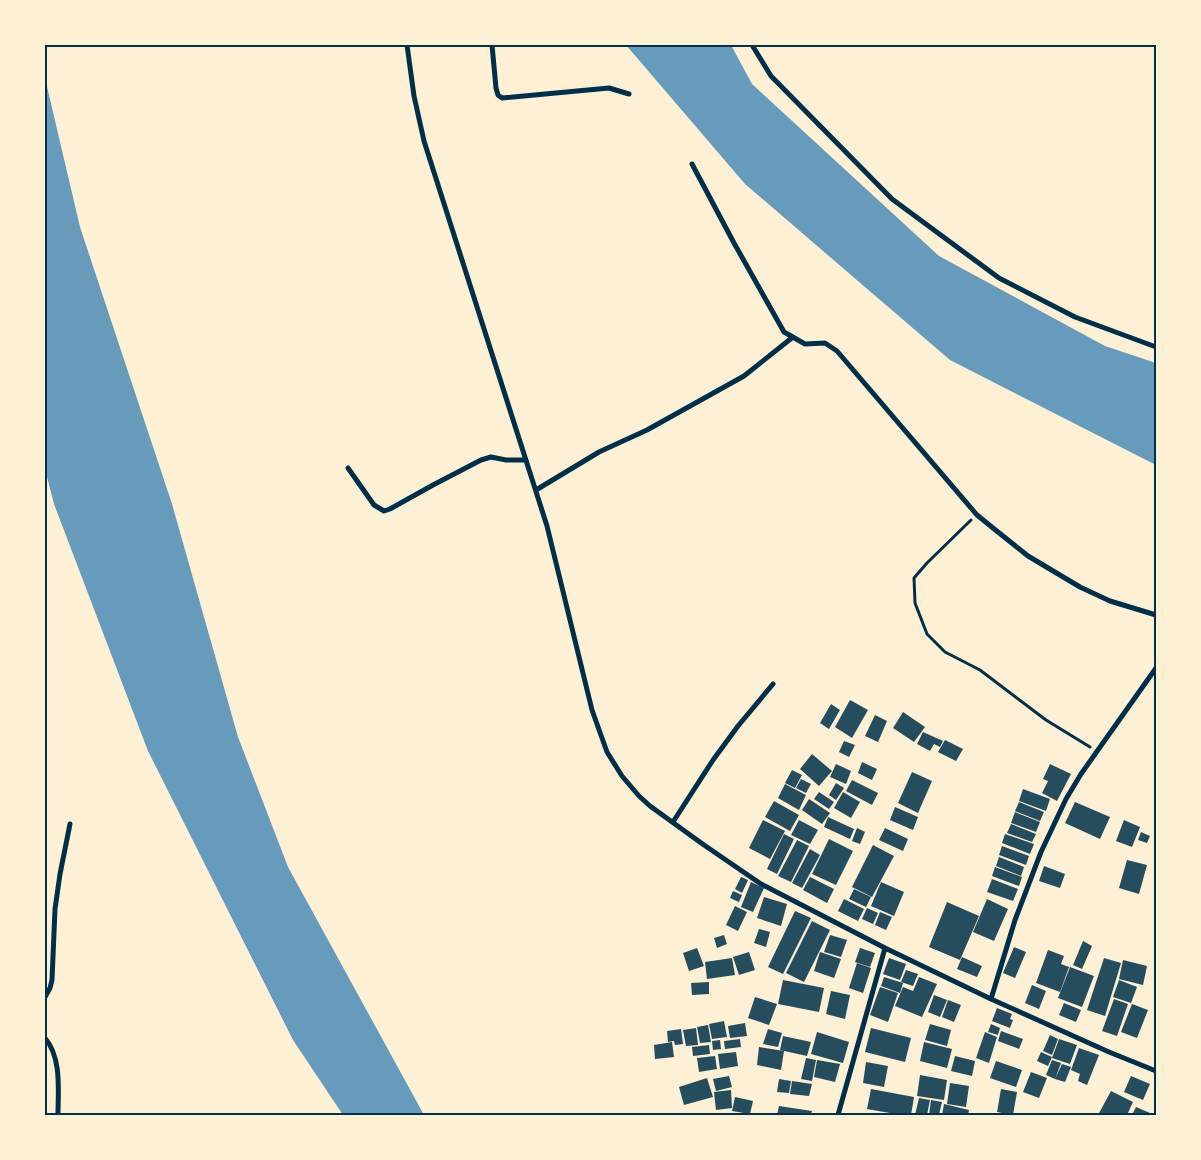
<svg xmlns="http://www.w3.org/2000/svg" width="1201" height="1160" font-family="'Roboto Condensed',sans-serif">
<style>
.water{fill:#669bbc}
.building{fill:#264d5e}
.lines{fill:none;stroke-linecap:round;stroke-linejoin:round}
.path{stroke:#003049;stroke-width:3}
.minor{stroke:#003049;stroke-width:5}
.neatline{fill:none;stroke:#003049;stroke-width:2}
</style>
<rect width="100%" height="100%" fill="#fdf0d5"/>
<path class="water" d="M626 45H731L752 84 939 256 1105 346 1156 363V465L950 360 745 184Z
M45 78 80 227 172 504 238 737 288 867 424 1115H343L293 1040 148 751 54 504 45 469Z"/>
<path class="building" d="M850 700 868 710 852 738 835 727Z
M831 704 840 710 829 729 820 723Z
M903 712 925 727 914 742 893 728Z
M875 715 887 721 878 742 865 736Z
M923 732 943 741 940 747 934 744 930 751 917 744Z
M945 740 963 749 956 761 938 752Z
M844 741 855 745 849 757 839 752Z
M812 754 832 771 819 786 800 769Z
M862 762 877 769 872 780 858 773Z
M836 764 851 771 846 784 830 777Z
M1050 764 1071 774 1057 801 1042 793 1048 781 1043 779Z
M792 770 802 775 795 788 785 783Z
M912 772 932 781 918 813 898 803Z
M801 779 811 784 806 793 796 788Z
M852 780 878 793 872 805 846 791Z
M836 783 844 788 836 800 829 795Z
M785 784 806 795 799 810 778 798Z
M1023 789 1050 799 1046 811 1019 801Z
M819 792 834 802 829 809 814 799Z
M843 792 860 802 851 818 834 808Z
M809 799 830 813 822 824 802 810Z
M774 801 799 815 790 831 765 817Z
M1019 802 1044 812 1040 821 1015 811Z
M1075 802 1110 817 1100 839 1065 823Z
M895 807 918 817 913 830 890 820Z
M1015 812 1040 822 1036 832 1011 823Z
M828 817 854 829 850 839 824 827Z
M763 820 785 831 770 859 749 848Z
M799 820 818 830 810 844 791 835Z
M1124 820 1140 827 1132 847 1116 841Z
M1011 824 1036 834 1032 842 1007 833Z
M857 828 865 832 860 844 852 841Z
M885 828 908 839 903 851 879 840Z
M1141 832 1150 836 1147 843 1138 840Z
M784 834 794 839 777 874 767 869Z
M1005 834 1034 844 1030 854 1002 843Z
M829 839 853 851 836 885 812 874Z
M797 840 809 846 791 882 778 876Z
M873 845 894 856 872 897 852 887Z
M1002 846 1029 856 1026 865 999 855Z
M810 849 820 855 802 888 792 883Z
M999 857 1024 867 1021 876 996 866Z
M1127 860 1147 865 1139 894 1119 888Z
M1044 866 1065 874 1060 888 1039 881Z
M995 867 1022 877 1019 886 992 876Z
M741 877 748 880 742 893 735 889Z
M810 877 834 889 827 903 803 890Z
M992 879 1018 889 1013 901 987 892Z
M751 882 764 888 753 912 741 907Z
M881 882 904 892 894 916 871 906Z
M854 889 871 897 866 907 849 899Z
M733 891 742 895 739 902 730 898Z
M764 897 787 904 781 926 757 918Z
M844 899 864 909 858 921 838 911Z
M987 899 1008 909 994 941 973 932Z
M947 902 979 916 960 960 929 947Z
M735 906 747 912 738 931 726 925Z
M867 908 878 913 873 924 862 919Z
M795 911 811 918 783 974 768 967Z
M880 912 892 917 886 930 875 925Z
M812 921 830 930 804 982 786 973Z
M759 929 770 932 766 947 754 943Z
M724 935 727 944 717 948 714 938Z
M830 935 847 940 841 957 824 952Z
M1083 941 1092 946 1082 969 1073 965Z
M1014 947 1026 952 1015 978 1003 973Z
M697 948 704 966 689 971 683 953Z
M860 948 875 953 870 967 855 962Z
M1048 950 1064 956 1061 964 1069 967 1060 992 1036 983Z
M749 952 755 970 739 975 733 957Z
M820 952 841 959 834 978 814 971Z
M962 957 982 966 977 977 957 969Z
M732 958 735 975 707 979 705 962Z
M889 958 906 964 900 980 883 974Z
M1104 958 1121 963 1105 1016 1087 1010Z
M1123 960 1147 966 1143 985 1119 979Z
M857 963 871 968 863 993 849 988Z
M1070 967 1094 976 1082 1007 1058 998Z
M906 970 918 974 913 986 901 982Z
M884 977 903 983 900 993 881 986Z
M919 977 937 984 922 1017 895 1006 903 987 913 991Z
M783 980 824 988 819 1012 778 1004Z
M1119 980 1137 987 1131 1003 1113 997Z
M709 982V994L692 995 691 983Z
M1032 985 1046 991 1039 1009 1025 1003Z
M880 987 898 993 888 1022 870 1015Z
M831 991 850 995 845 1019 826 1014Z
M934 995 947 1000 940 1017 928 1012Z
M755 997 777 1004 769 1025 748 1018Z
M1114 999 1128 1004 1117 1036 1102 1031Z
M948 1000 961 1005 954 1022 942 1017Z
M1064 1003 1081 1010 1076 1022 1059 1015Z
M1132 1004 1148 1010 1137 1038 1121 1032Z
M997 1008 1012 1014 1010 1019 1013 1020 1010 1028 992 1021Z
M724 1021 727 1037 712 1039 709 1024Z
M745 1023 747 1036 730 1038 728 1026Z
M930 1024 951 1030 947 1046 925 1040Z
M991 1024 1000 1028 998 1035 988 1032Z
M708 1025 711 1042 700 1043 697 1027Z
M696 1028 698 1045 686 1046 683 1030Z
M871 1028 911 1038 905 1062 865 1052Z
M681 1029 683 1044 675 1045 674 1041 668 1042 667 1031Z
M768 1029 782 1033 778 1047 763 1044Z
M1001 1031 1023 1039 1019 1049 998 1041Z
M817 1032 849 1042 843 1063 811 1054Z
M985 1032 997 1037 989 1063 976 1058Z
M1050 1035 1058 1039 1052 1055 1043 1051Z
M783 1036 811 1042 807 1056 780 1050Z
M740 1039 741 1047 725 1049 724 1041Z
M1059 1039 1077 1045 1070 1064 1052 1058Z
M720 1040 721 1049 713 1050 712 1041Z
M672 1042 674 1057 655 1059 654 1045Z
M924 1042 952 1049 947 1068 920 1061Z
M709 1045 710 1054 693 1056 692 1047Z
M759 1047 784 1051 781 1070 757 1065Z
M1079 1048 1099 1055 1087 1085 1078 1081 1080 1074 1071 1070Z
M736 1052 738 1066 720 1069 718 1054Z
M1041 1052 1052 1057 1048 1066 1037 1061Z
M715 1056 717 1069 699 1072 697 1058Z
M955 1056 975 1061 972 1076 951 1071Z
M806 1058 816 1060 812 1081 801 1079Z
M817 1060 840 1064 835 1082 814 1077Z
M1052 1060 1061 1063 1055 1079 1046 1075Z
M996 1061 1022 1070 1016 1087 990 1078Z
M866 1062 888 1066 884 1087 863 1083Z
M1062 1064 1071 1067 1065 1082 1055 1079Z
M1031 1072 1047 1078 1039 1098 1023 1092Z
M920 1075 947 1080 944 1100 917 1096Z
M729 1076 732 1087 716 1091 713 1079Z
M1131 1076 1150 1084 1143 1100 1124 1092Z
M707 1078 713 1097 684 1105 679 1087Z
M779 1079 791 1081 789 1093 777 1092Z
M792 1081 812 1084 809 1096 790 1094Z
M950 1083 969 1086 966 1107 947 1104Z
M871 1089 914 1097 911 1115H901L867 1109Z
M1001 1089 1017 1092 1013 1115 997 1112Z
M731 1090 732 1108 716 1110 714 1092Z
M1111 1091 1133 1102 1127 1115H1098Z
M735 1097 753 1101 750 1114 732 1111Z
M919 1098 930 1100 927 1115H915Z
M931 1100 942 1102 939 1115H929Z
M944 1104 969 1110 968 1115H942Z
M779 1106 812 1111 811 1115H777Z
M1136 1107 1150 1113 1149 1115H1132Z"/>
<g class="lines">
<path class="path" d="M971 520 927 563 914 578 915 603 927 634 945 652 980 670 1046 720 1090 747"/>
<path class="minor" d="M407 45 414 96 424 141 547 526 592 710 607 752 622 776 639 796 650 806 704 845 761 884 885 948 991 999 1109 1052 1156 1071
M492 45 496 88 498 95 502 98 609 88 629 94
M752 45 771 76 892 199 999 278 1075 317 1156 347
M692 164 734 243 784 332 805 344 825 343 837 351 977 515 993 528 1028 556 1080 587 1110 601 1156 615
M348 468 374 505 384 511 390 509 433 485 481 460 491 457 506 460H526
M536 490 599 452 647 430 744 376 793 337
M673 822 713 760 738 726 773 684
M45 997 50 988 52 980 55 909 60 874 70 824
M991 999 1015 920 1041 852 1066 799 1081 774 1156 668
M45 1038C62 1058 58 1091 58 1115
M838 1115 885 948"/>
</g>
<rect width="1201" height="1160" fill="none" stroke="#fdf0d5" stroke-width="92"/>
<rect x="46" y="46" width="1109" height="1068" class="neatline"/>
</svg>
